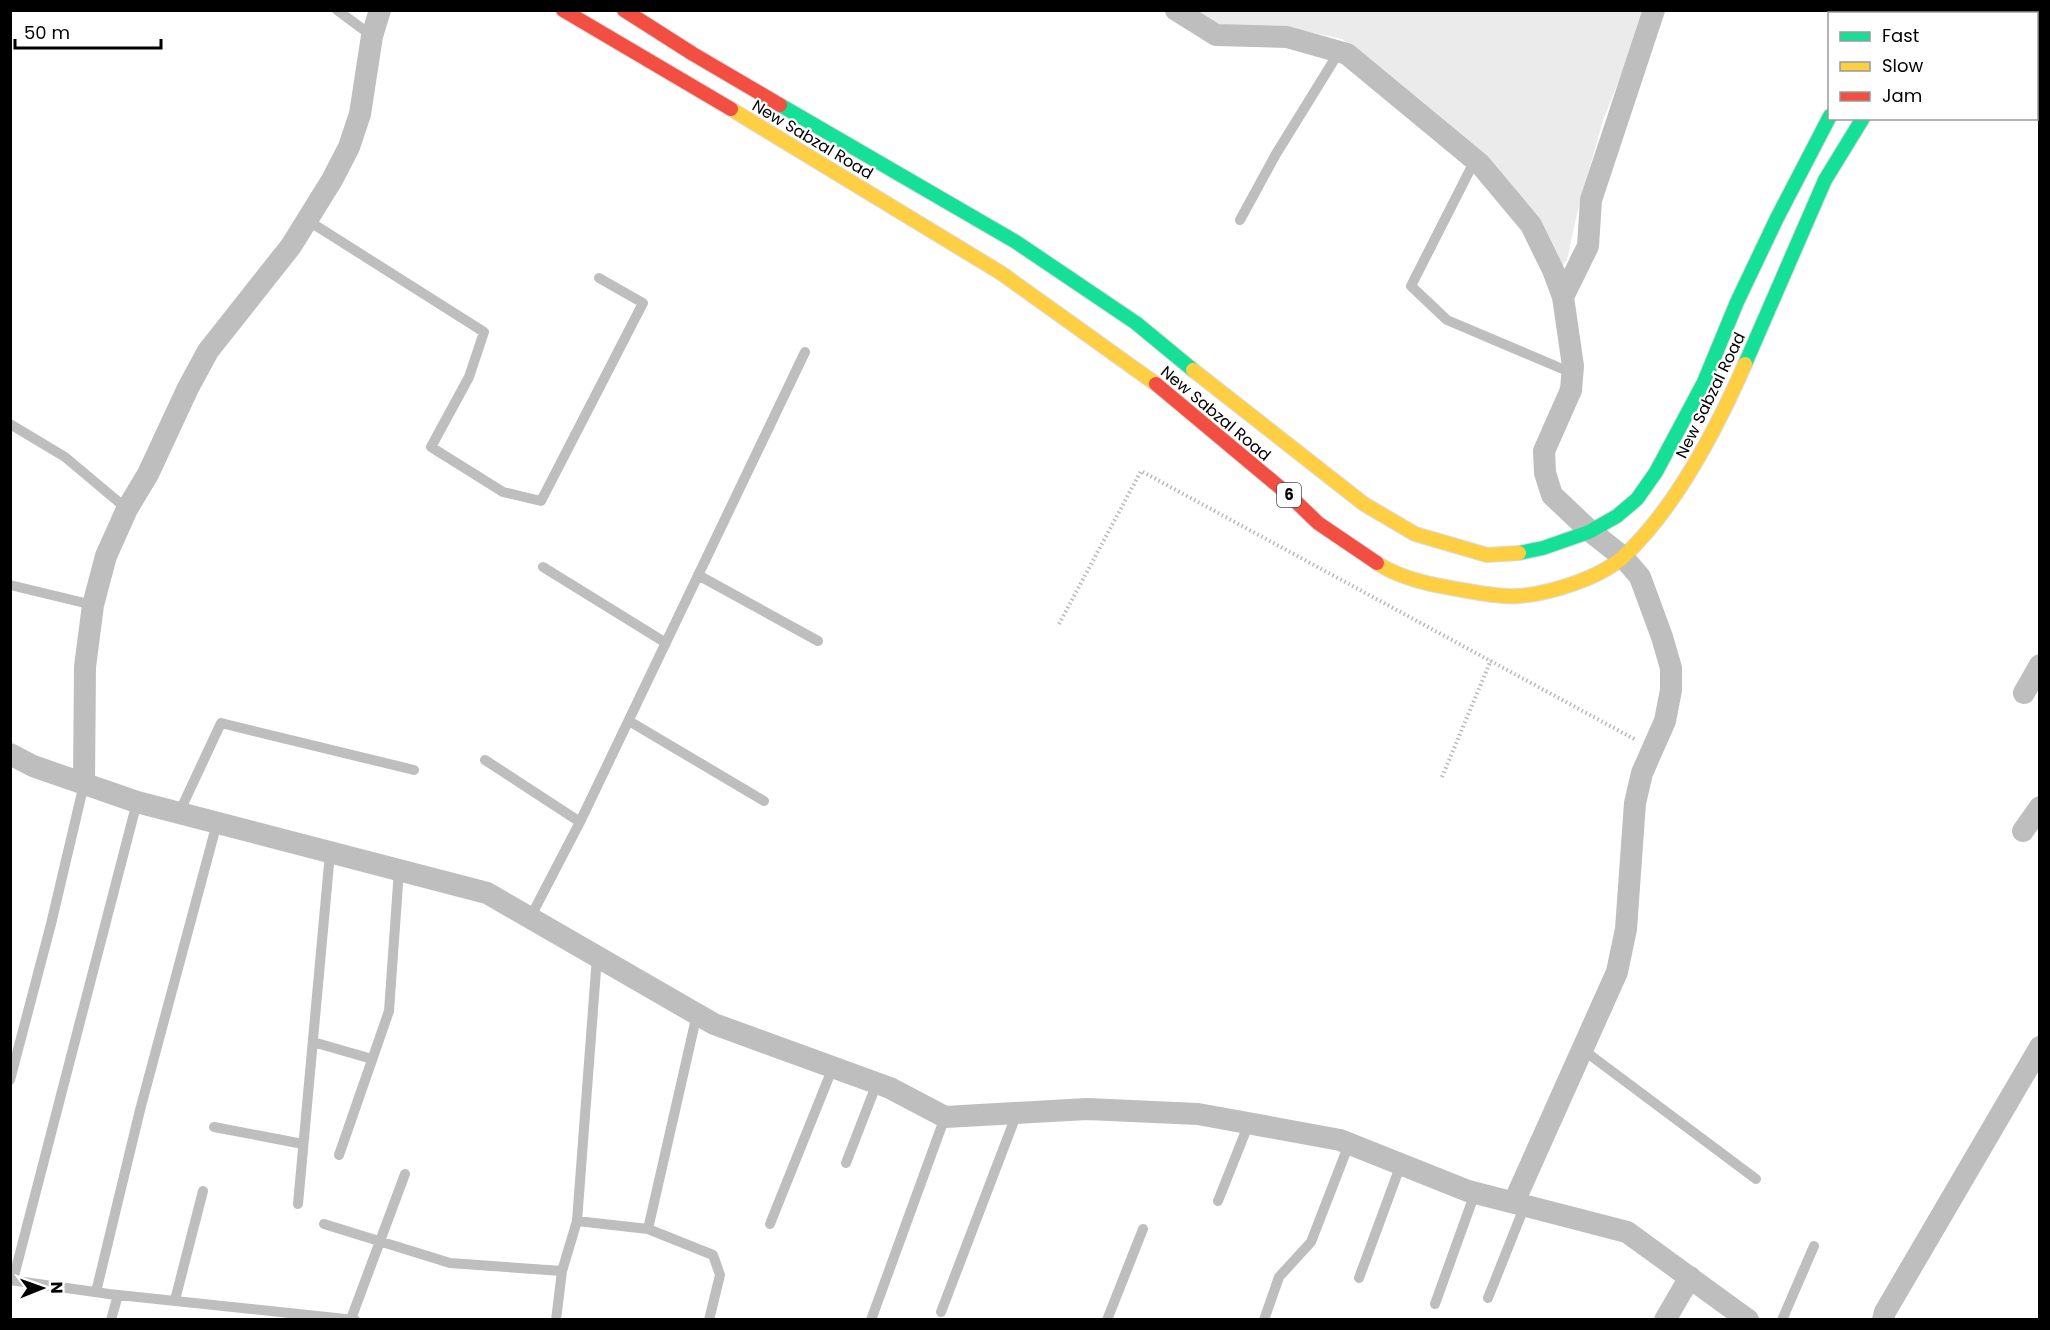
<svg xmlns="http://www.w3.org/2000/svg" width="2050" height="1330" font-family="Poppins,sans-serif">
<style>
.green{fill:#ebebeb}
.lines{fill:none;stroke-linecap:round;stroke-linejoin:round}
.fast-casing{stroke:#dbdbdb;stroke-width:16}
.slow-casing{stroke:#dbdbdb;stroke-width:16}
.jam-casing{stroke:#dbdbdb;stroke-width:16}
.path{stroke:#b9b9b9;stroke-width:4;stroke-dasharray:1.5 3;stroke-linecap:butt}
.lane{stroke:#bebebe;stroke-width:10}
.street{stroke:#bebebe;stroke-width:22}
.fast{stroke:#16e098;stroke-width:14}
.slow{stroke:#ffcf43;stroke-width:14}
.jam{stroke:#f24e42;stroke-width:14}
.labels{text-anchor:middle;stroke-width:4.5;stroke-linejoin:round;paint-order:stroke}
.shield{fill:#fff;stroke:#4c4c4c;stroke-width:1.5}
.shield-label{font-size:15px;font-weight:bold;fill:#000}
.street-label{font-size:16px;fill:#000;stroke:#fff}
</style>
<rect width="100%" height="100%" fill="#fff"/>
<path class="green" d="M1189 11H1647L1603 120 1577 214 1567 260 1558 272 1539 226 1372 62 1342 39 1284 27 1209 24Z"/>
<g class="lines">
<defs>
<path id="fast" d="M780 105 1016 242 1136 323 1193 370
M1745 364 1825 180 1863 118
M1519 553 1543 548 1589 532 1617 516 1637 499 1656 472 1704 382 1737 302 1777 218 1830 116"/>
<path id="slow" d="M1907 14 1910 10
M1961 14 1964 10
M731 109 1001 273 1156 384
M1193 370 1364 504 1415 534 1487 555 1519 553
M1377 563C1402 580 1438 586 1468 591 1484 594 1501 597 1518 596 1549 594 1600 578 1623 557 1675 509 1717 428 1745 364"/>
<path id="jam" d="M563 10 731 109
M624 10 693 54 780 105
M1156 384 1289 495 1318 523 1377 563"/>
</defs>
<use href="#fast" class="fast-casing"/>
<use href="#slow" class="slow-casing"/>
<use href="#jam" class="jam-casing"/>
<path class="path" d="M1059 624 1141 471 1636 740
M1442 777 1491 660"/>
<path class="lane" d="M337 10 372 36
M1475 160 1411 286 1447 320 1572 373
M307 220 484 332 469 377 431 447 503 492 541 501 643 303 599 278
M1240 220 1276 154 1339 52
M10 424 65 457 127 509
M543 567 666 643
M698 575 818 641
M10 585 93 605
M629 721 764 801
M485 760 580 822
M179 813 221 723 414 770
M530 918 580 822 805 352
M313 1042 372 1059
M1582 1049 1756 1179
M10 1080 51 924 84 784
M214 1127 303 1144
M339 1155 389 1011 399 870
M846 1163 877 1083
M1218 1201 1249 1123
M298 1204 330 853
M577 1221 648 1229 713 1255 720 1275 709 1320
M324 1224 450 1263 562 1271
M770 1224 833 1067
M648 1229 697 1014
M1359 1278 1401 1164
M10 1280 109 1294 355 1320
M13 1280 137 802
M96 1292 140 1110 217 823
M1488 1298 1525 1205
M175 1300 203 1191
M1435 1304 1475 1193
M941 1312 1017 1113
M351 1319 405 1174
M111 1320 118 1295
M556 1320 562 1271 577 1221 597 957
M871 1320 945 1117
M1107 1320 1143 1229
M1264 1320 1279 1277 1311 1242 1349 1144
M1782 1320 1814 1246"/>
<path class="street" d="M1176 10 1216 35 1287 37 1347 54 1480 164 1531 225 1553 270 1563 297
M2024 693 2040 665
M10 754 33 766 137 802 487 893 714 1024 890 1088 945 1117 1087 1109 1198 1114 1340 1140 1468 1191 1627 1232 1748 1320
M84 784 85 667 93 605 106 556 127 509 148 474 188 388 208 351 291 246 332 180 349 147 360 114 372 36 380 10
M2023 831 2040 807
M1514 1202 1617 972 1626 929 1635 803 1642 773 1665 721 1671 690V668L1662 637 1640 577 1623 557 1590 531 1552 495 1545 473 1544 451 1571 390 1573 366 1563 297 1588 246 1591 200 1654 10
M1665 1320 1690 1277
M1883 1320 1885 1312 2040 1047"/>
<use href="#fast" class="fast"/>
<use href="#slow" class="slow"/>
<use href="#jam" class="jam"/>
</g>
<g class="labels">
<rect class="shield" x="1277" y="483" width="24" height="24" rx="4.5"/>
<g class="shield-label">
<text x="1289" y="500">6</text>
</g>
<g class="street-label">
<text transform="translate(813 139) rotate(31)" y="6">New Sabzal Road</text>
<text transform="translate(1710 395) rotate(-64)" y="6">New Sabzal Road</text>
<text transform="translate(1216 413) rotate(40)" y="6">New Sabzal Road</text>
</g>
</g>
<rect width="2050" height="1330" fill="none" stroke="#000000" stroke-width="24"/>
<rect x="1828" y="12" width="210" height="108" fill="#ffffff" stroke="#999999" stroke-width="1.5"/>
<rect x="1840" y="32" width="30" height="9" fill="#16e098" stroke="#999999" stroke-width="1.5"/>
<text x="1882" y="42" font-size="18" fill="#000000">Fast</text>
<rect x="1840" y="62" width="30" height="9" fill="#ffcf43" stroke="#999999" stroke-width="1.5"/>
<text x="1882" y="72" font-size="18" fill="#000000">Slow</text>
<rect x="1840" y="92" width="30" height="9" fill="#f24e42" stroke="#999999" stroke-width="1.5"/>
<text x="1882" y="102" font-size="18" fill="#000000">Jam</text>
<g transform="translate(42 1288) rotate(89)" stroke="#ffffff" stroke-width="4.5" paint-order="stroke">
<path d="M0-4.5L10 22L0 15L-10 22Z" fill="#000000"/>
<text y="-9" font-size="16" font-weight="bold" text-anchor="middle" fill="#000000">N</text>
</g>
<path d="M15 39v9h146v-9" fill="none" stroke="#000000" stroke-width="3"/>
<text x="24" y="39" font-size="18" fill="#000000" stroke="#ffffff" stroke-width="4.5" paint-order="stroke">50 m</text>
</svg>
